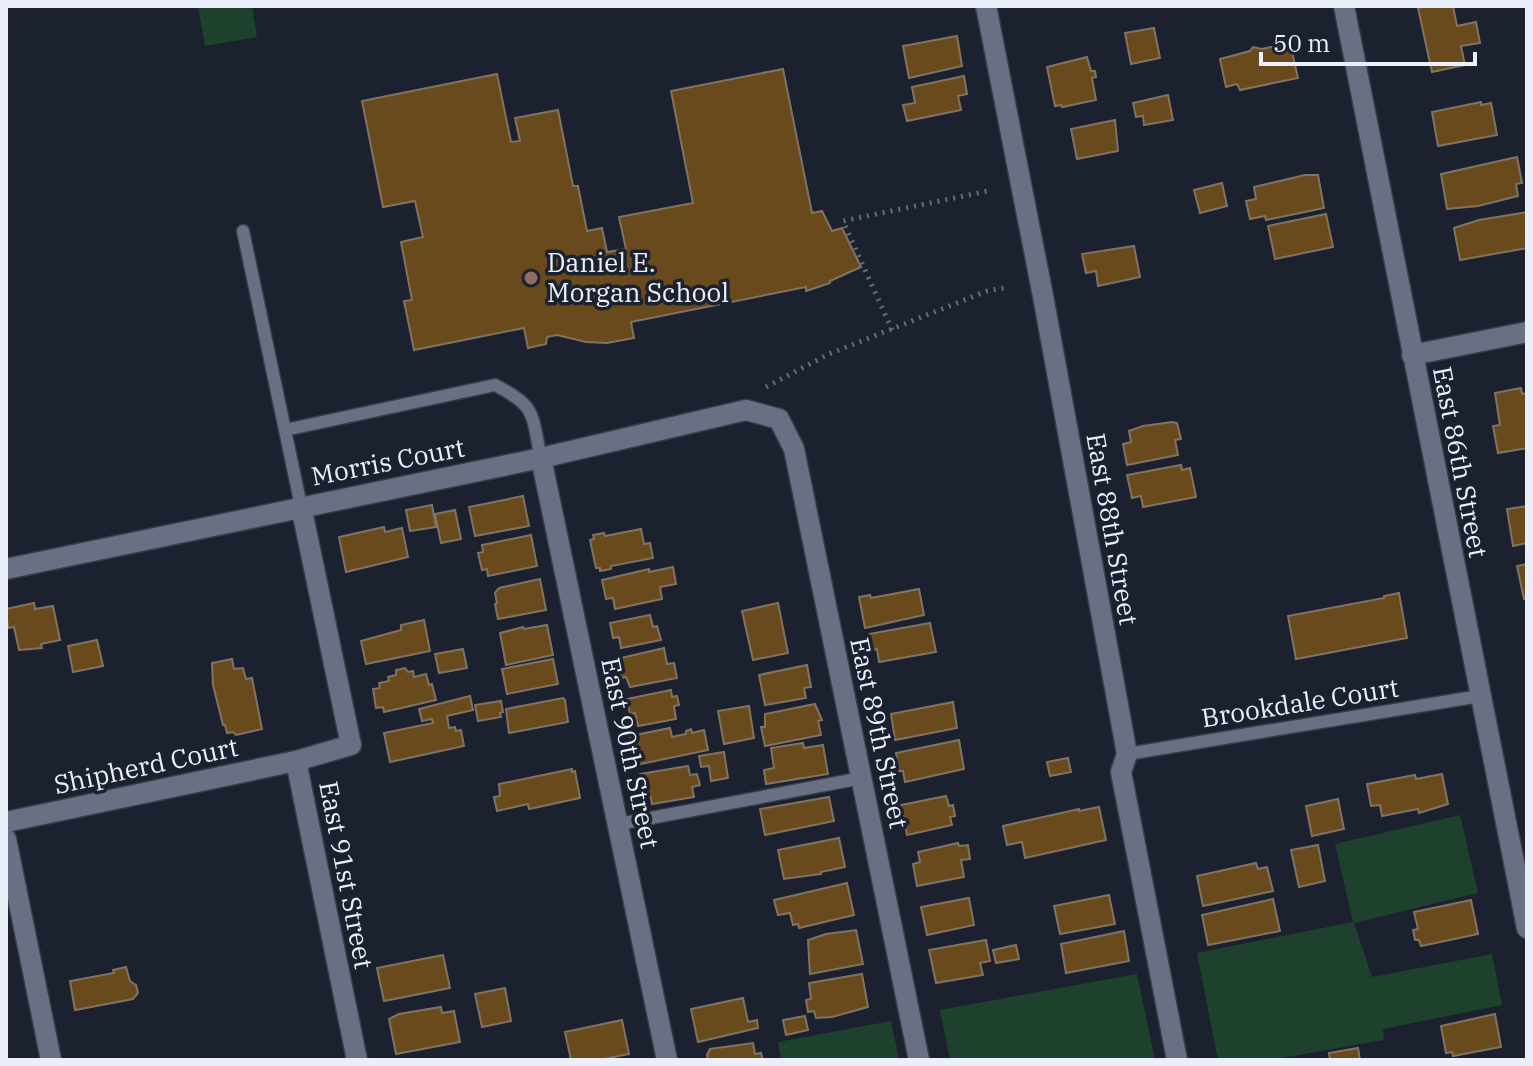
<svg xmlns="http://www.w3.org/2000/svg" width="1533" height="1066" font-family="'IBM Plex Serif',serif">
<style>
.green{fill:#1e412d}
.building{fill:#694a1d;stroke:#817362;stroke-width:2}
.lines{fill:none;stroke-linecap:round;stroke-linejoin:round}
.service-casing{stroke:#393c4a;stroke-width:15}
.minor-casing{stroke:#393c4a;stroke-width:23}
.path{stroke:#676c79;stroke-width:5;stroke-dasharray:2 6;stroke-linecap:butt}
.service{stroke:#6a7083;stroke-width:12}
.minor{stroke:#6a7083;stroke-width:20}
.education-dot{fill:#8d6e63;stroke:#1c2130;stroke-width:3}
.labels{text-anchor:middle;stroke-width:7;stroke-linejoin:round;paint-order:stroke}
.poi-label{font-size:26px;fill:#ebeffa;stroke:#1c2130;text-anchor:start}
.street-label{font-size:26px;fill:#ebeffa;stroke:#1c2130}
</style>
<rect width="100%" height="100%" fill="#1c2130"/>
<path class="green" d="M198 6H252L257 37 205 46Z
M1460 815 1478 893 1354 923 1372 977 1492 954 1502 1005 1383 1029 1384 1040 1270 1060H1218L1197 953 1353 922 1335 844Z
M1137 974 1155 1060H950L940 1010Z
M891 1021 899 1060H781L778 1042Z"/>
<path class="building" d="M1429 6H1453L1457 26 1476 22 1480 43 1461 46 1465 65 1432 72 1418 8Z
M1154 28 1160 58 1131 64 1125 33Z
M957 36 962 66 909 78 903 46Z
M1290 43 1298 78 1240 90 1237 84 1226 87 1220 59 1250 51 1253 47 1262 49Z
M1087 57 1091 71H1095L1096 77 1092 78 1096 100 1062 107 1061 105 1055 106 1047 67Z
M783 69 812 213 822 211 832 231 842 228 861 267 830 281V283L806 291V287L631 322 634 338 607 343 586 342 557 335 547 337 546 344 528 348 524 328 414 350 404 301 412 300 401 242 423 237 415 201 383 207 362 101 497 74 511 142 520 141 515 118 558 110 573 186H578L587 231 602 228 607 252 626 249 619 217 693 203 671 91Z
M964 76 967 94 958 96 961 110 907 121 903 105 915 103 912 87Z
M1168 95 1173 120 1144 125 1143 116 1136 117 1133 103Z
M1481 102V105L1491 103 1497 135 1438 146 1432 112Z
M1115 120 1118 151 1077 159 1071 129Z
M1517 157 1522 183 1516 184 1518 196 1478 206 1447 209 1441 174Z
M1305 175H1318L1324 208 1266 220 1265 216 1250 219 1246 201 1256 199 1254 187Z
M1222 183 1227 206 1200 213 1194 190Z
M1527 212V248L1460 260 1454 228 1479 220Z
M1326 214 1333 247 1275 259 1268 226Z
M1134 246 1140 277 1098 286 1096 271 1086 273 1082 254Z
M1521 388 1522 394 1527 393V448L1498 453 1493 426 1500 425 1495 393Z
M1172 422 1177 423 1181 439 1175 440 1178 455 1127 465 1123 444 1131 442 1129 431 1143 426Z
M1181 465 1182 470 1190 468 1196 497 1143 507 1141 496 1132 498 1127 475Z
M523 496 529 526 475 536 469 507Z
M432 505 436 527 410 531 406 510Z
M1527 506V543L1513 546 1507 509Z
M455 510 461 539 441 543 435 514Z
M384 527 385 532 402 528 408 557 346 572 339 537Z
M641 529 644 544 650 543 653 558 611 566V569L600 571V568H596L590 540 594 539 593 535 604 533 605 536Z
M531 535 537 566 488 576 487 569 482 570 478 553 483 552 482 545Z
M1527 564V598L1524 599 1517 566Z
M673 567 676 584 660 587 662 599 615 609 613 598 606 599 602 580 649 569V572Z
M540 579 546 610 498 619 495 604 497 603 495 593 499 588Z
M919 589 924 615 865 628 859 597 870 595 871 598Z
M1399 593 1407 638 1296 659 1288 616 1384 598V596Z
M34 603 35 609 53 606 60 640 41 644 42 648 19 650 14 627 8 628 6 609Z
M778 603 788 653 753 660 742 611Z
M650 615 653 627 657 626 661 640 621 648 619 637 613 638 610 623Z
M424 620 430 651 366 664 361 641 401 630V625Z
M930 623 936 652 879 662 877 649 872 650 869 634Z
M547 625 553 655 506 665 500 633 523 627 524 629Z
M97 640 103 666 73 672 68 646Z
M664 648 667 664 674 663 677 678 630 687 626 677 621 678 617 659Z
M463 649 467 668 439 673 435 654Z
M232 659 234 669 243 668 246 679 252 678 262 729 236 735 233 732 227 733 225 725H223L213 685 212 663Z
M553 659 558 684 507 694 502 669Z
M807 665 811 687 804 688 806 698 765 705 759 675Z
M405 668 408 672 413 671 414 677 426 674 429 685 432 684 436 700 384 712 383 707 376 708 373 689 380 688 379 683 389 681 388 677 396 675V670Z
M671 690 672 697 677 696 679 705 674 706 676 719 638 726 635 713 630 714 627 699Z
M470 696 473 710 447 716 449 728 455 727 456 731 461 730 464 746 390 762 384 733 433 723 432 719 422 721 419 709Z
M563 698 565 700 568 722 509 733 506 709Z
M501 701 503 712 500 713 501 717 478 721 475 705Z
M953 702 957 728 895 740 891 714Z
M815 704 822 720 818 721 821 735 765 746 761 727H765V714Z
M749 706 754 738 724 744 718 711Z
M670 728 672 737 686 734V731L691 729 692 733 704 730 708 750 636 765 630 736Z
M959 740 964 769 905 782 903 771H899L896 753Z
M803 743 804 748 823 745 828 774 766 784 764 770 774 768 771 748Z
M724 752 728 778 711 781 709 766 701 767 699 756Z
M1068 758 1071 772 1050 776 1047 762Z
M688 766 690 775 697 774 700 785 692 787 694 797 652 804 650 794 644 795 640 774Z
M572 769V772L575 771 580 798 529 809 528 804 497 811 494 797 500 796 499 784Z
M1442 774 1448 804 1419 813 1418 809 1382 816 1380 805 1371 806 1367 784 1415 775 1416 779Z
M946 796 949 806 953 805 955 816 950 817 952 825 907 835 901 805Z
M829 797 834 821 765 835 760 809Z
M1338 799 1344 829 1312 836 1306 806Z
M1099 807 1106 840 1025 858 1022 842 1007 845 1003 826 1079 809V811Z
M839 838 845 867 821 872V874L784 879 778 850Z
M958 843 959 846 968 845 970 859 961 860 964 877 917 886 913 864 920 862 918 852Z
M1318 845 1325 881 1299 887 1291 850Z
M1256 863 1258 869 1267 867 1273 891 1203 906 1197 876Z
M847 883 854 915 799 928 798 924 793 925 790 913 778 915 774 900Z
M1109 895 1115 924 1060 934 1054 906Z
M969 898 974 925 927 935 921 907Z
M1273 899 1280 931 1208 945 1202 915Z
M1471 900 1478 934 1421 946 1419 940H1415L1413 930 1418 929 1414 912Z
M856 930 863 964 810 974 808 940 826 934Z
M1124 931 1129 961 1066 973 1061 944Z
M986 940 990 961 980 963 983 975 936 983 929 950Z
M1016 945 1019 959 996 963 993 950Z
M443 955 450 988 384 1001 377 968Z
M126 967 130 981 136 985 138 993 133 999 75 1010 70 981 114 973 113 970Z
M862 974 868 1007 832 1017 816 1018 814 1011 808 1012 806 1000 811 999 809 983Z
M505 988 511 1021 482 1027 475 994Z
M743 998 748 1022 757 1020 758 1028 698 1042 691 1009Z
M441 1007 442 1013 454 1011 460 1042 396 1054 389 1019 399 1014Z
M1495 1014 1501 1047 1453 1056 1452 1052 1446 1053 1441 1026Z
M805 1016 808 1030 786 1035 783 1020Z
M622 1020 629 1054 599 1060H571L565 1032Z
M753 1043 755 1054 761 1053 763 1060H708L707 1055 710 1049Z
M1358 1048 1360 1060H1330L1329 1053Z"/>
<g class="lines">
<defs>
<path id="service" d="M243 231 301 506
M285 430 495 385C538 407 531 414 541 458
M1127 754 1480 696
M619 824 862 778"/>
<path id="minor" d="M986 6 1043 296 1127 754 1121 772 1177 1060
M1344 6 1527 928
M1412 355 1527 332
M541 458 667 1060
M6 569 541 458 746 410 779 419 794 449 919 1060
M296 761 357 1060
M6 822 296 761 351 745 301 506
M6 839 51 1060"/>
</defs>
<use href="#service" class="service-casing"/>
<use href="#minor" class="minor-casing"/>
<path class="path" d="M892 330 843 221 988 191
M766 387 829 354 987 291 1004 288"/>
<use href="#service" class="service"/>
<use href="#minor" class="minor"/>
</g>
<circle class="education-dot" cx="531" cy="278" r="8"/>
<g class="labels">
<g class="poi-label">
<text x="547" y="272">Daniel E.<tspan x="547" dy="30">Morgan School</tspan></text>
</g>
<g class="street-label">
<text transform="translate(388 462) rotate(-11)" y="9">Morris Court</text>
<text transform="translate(1460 462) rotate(79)" y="9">East 86th Street</text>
<text transform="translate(1112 529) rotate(80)" y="9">East 88th Street</text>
<text transform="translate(1300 703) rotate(-9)" y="9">Brookdale Court</text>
<text transform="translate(879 733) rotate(78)" y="9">East 89th Street</text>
<text transform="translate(630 753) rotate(78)" y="9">East 90th Street</text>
<text transform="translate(146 766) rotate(-12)" y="9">Shipherd Court</text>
<text transform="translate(346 875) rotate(79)" y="9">East 91st Street</text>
</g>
</g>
<rect width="1533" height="1066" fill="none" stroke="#ebeffa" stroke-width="16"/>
<path d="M1261 52v12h214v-12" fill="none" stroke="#ebeffa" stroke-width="4"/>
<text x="1273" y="52" font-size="24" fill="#ebeffa" stroke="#1c2130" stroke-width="6" paint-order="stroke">50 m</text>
</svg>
